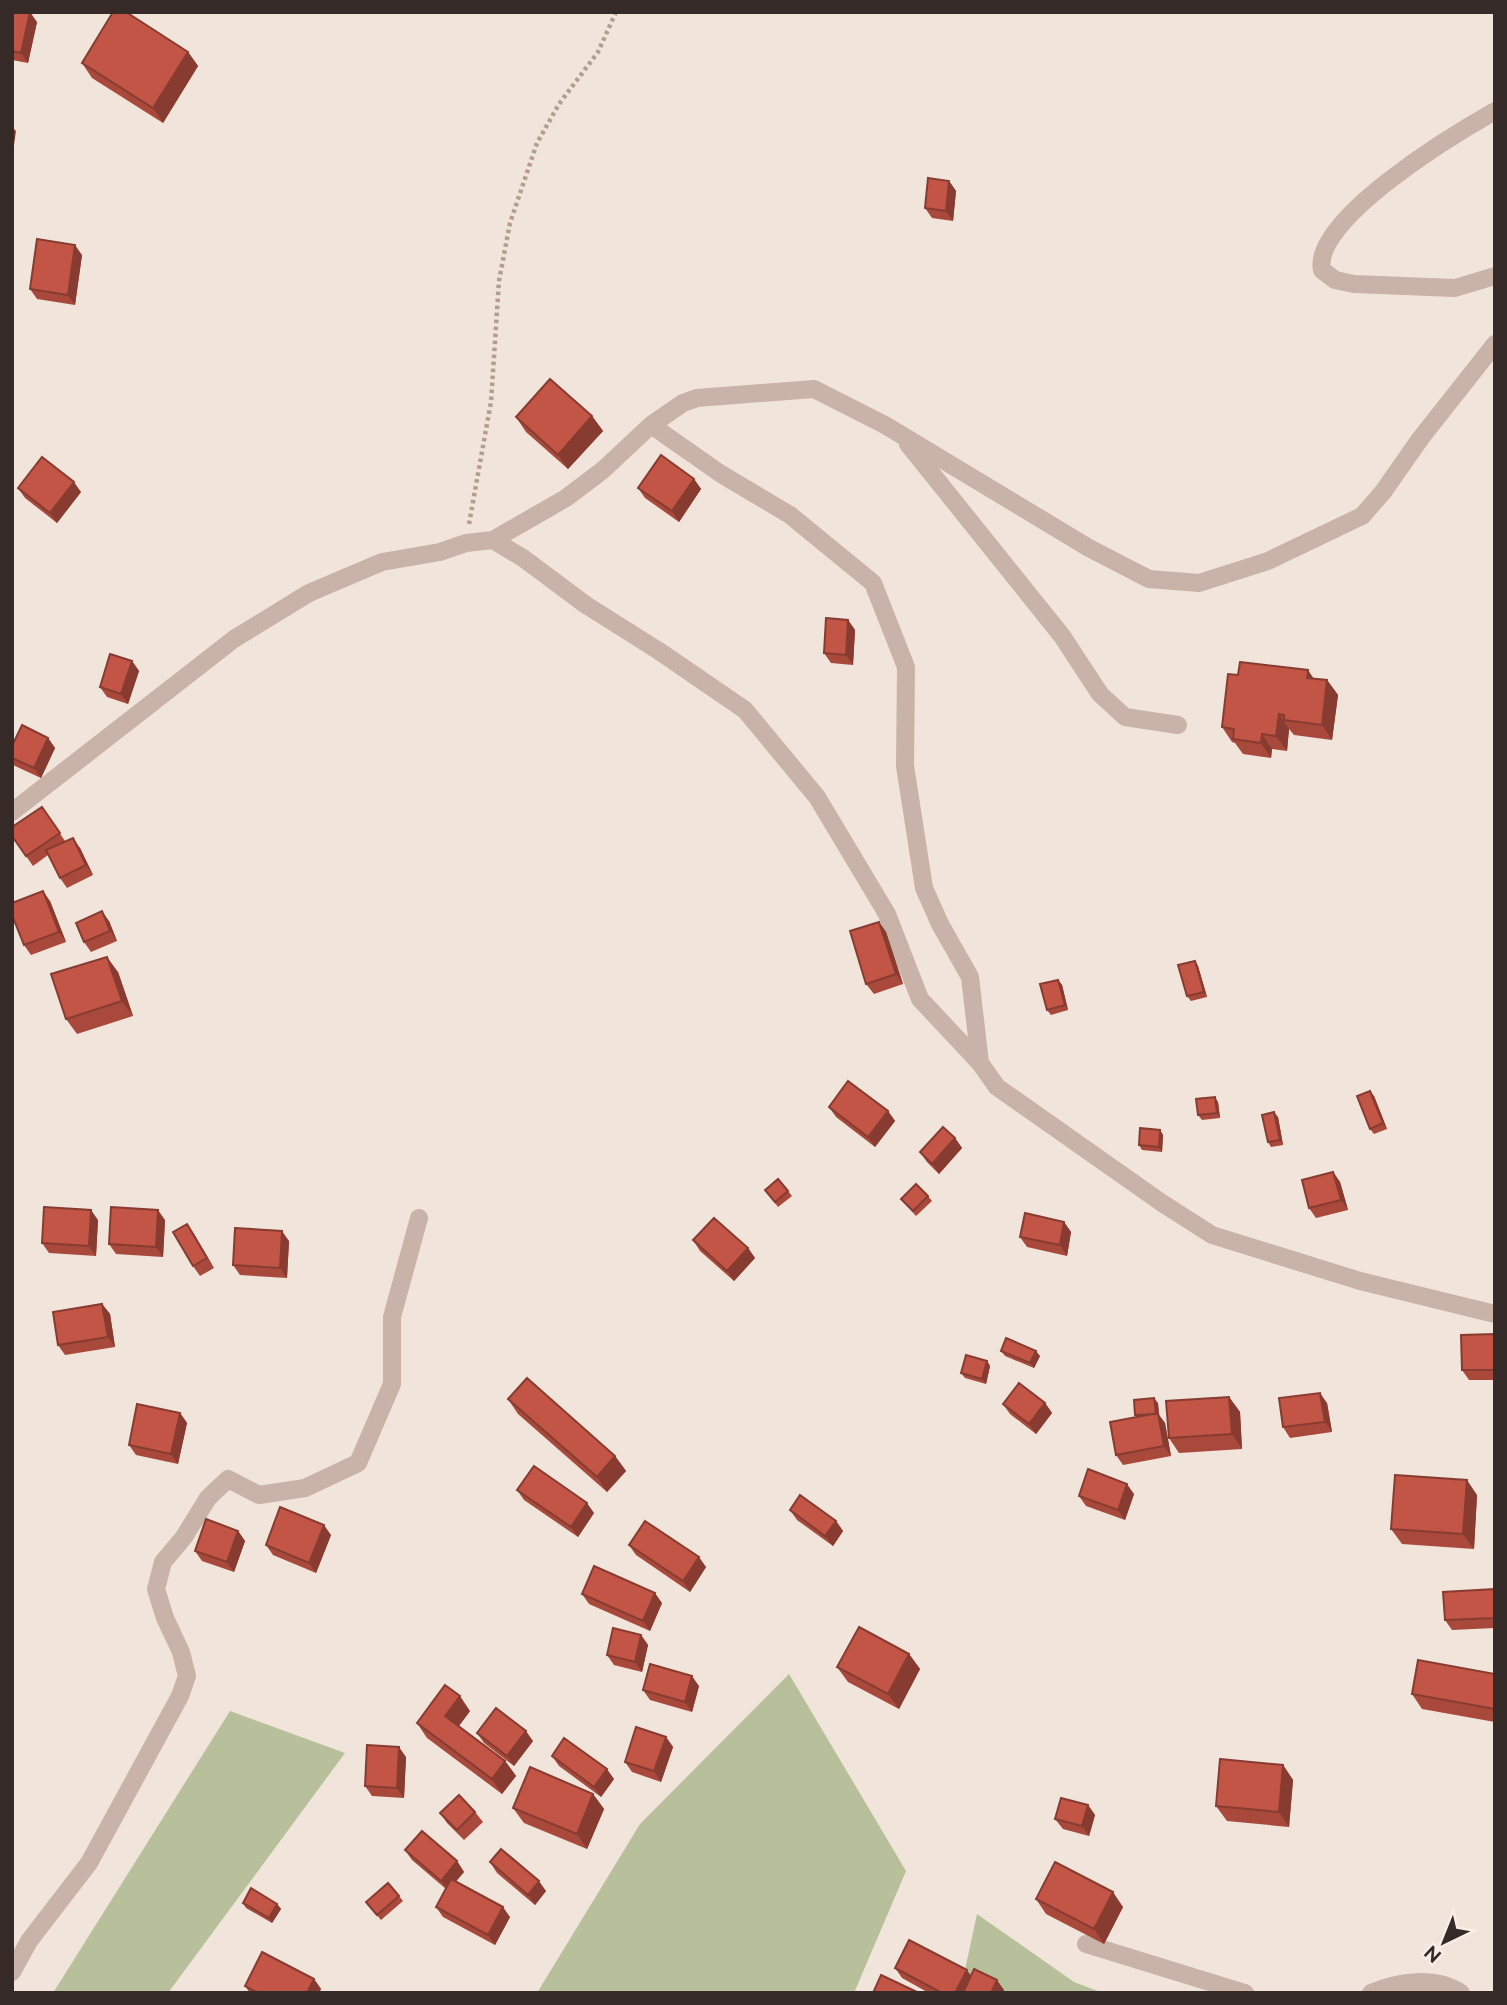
<svg xmlns="http://www.w3.org/2000/svg" width="1507" height="2005" font-family="Raleway,sans-serif">
<style>
.green{fill:#b8c09b}
.lines{fill:none;stroke-linecap:round;stroke-linejoin:round}
.path{stroke:#b49c91;stroke-width:4.5;stroke-dasharray:3.5 3.5;stroke-linecap:butt}
.street{stroke:#c9b2a7;stroke-width:18}
.wall{fill:#a8493c}
.shaded-wall{fill:#883c31}
.building{fill:#c35546;stroke:#883c31;stroke-width:2}
</style>
<rect width="100%" height="100%" fill="#f1e4db"/>
<path class="green" d="M789 1674 906 1871 854 1993H537L640 1824Z
M230 1711 345 1753 168 1993H53Z
M977 1914 1074 1982 1103 1993H960Z"/>
<g class="lines">
<path class="path" d="M469 524 491 402 499 281 510 223 537 143 559 104 598 52 616 12"/>
<path class="street" d="M1495 111C1456 133 1311 220 1322 270L1335 280 1354 284 1455 288 1495 276
M651 425 721 474 790 515 873 583 906 667 905 766 924 888 940 924 970 977 980 1063
M908 444 1062 636 1100 694 1125 717 1178 725
M493 540 523 558 586 605 659 651 745 710 817 797 887 914 920 999 980 1063 997 1087 1162 1203 1212 1235 1360 1281 1495 1314
M12 812 234 639 309 593 382 562 440 552 466 543 493 540 566 498 603 470 651 425 683 403 697 398 814 389 885 425 1089 548 1149 579 1199 583 1268 561 1362 516 1383 492 1420 439 1495 344
M1086 1944 1245 1993
M12 1972 29 1941 89 1863 180 1696 187 1676 181 1652 165 1618 156 1589 163 1562 184 1537 208 1498 228 1479 259 1495 305 1488 358 1463 392 1384V1317L419 1218
M1371 1993C1399 1981 1435 1976 1461 1993"/>
</g>
<path class="wall" d="M12 12 37 22 28 63 12 60Z
M188 52 198 66 163 123 92 78 82 63Z
M949 181 956 191 953 221 932 218 925 208Z
M82 255 75 305 37 299 30 289Z
M592 416 603 431 568 469 526 432 516 417Z
M694 479 701 489 679 522 645 498 638 488Z
M18 488 81 492 57 523 25 498Z
M848 620 855 630 853 665 831 663 824 653Z
M132 661 139 671 128 704 107 697 100 687Z
M1238 675 1313 678 1327 680 1338 695 1332 740 1294 735 1289 729 1287 751 1272 749 1271 758 1243 754 1235 743 1232 742 1222 727Z
M48 738 55 748 41 778 15 766 12 763V746Z
M42 807 65 841 80 848 93 875 67 888 60 878 48 855 33 866 12 836Z
M50 901 66 942 31 955 24 945Z
M109 921 117 941 91 952 84 942Z
M879 922 886 932 903 984 874 994 866 984Z
M1195 961 1198 966 1207 997 1191 1001 1187 996Z
M118 972 133 1016 77 1034 66 1019Z
M1058 980 1062 985 1068 1010 1051 1015 1047 1010Z
M1374 1096 1387 1129 1374 1134 1370 1129Z
M1218 1102 1220 1118 1202 1120 1198 1115Z
M829 1107 888 1111 895 1121 875 1147 836 1117Z
M1278 1117 1283 1145 1271 1147 1268 1142Z
M1160 1130 1163 1135 1162 1152 1142 1150 1139 1145Z
M955 1138 962 1148 939 1174 927 1162 920 1152Z
M1333 1172 1340 1182 1348 1210 1316 1218 1309 1208Z
M765 1190 788 1191 792 1196 778 1207Z
M928 1196 932 1201 916 1216 901 1199Z
M98 1220 96 1256 49 1253 42 1243Z
M165 1220 163 1257 116 1254 109 1244Z
M1064 1222 1071 1232 1067 1256 1027 1247 1020 1237Z
M187 1224 214 1268 200 1276 193 1266Z
M693 1240 748 1248 755 1258 734 1281 700 1251Z
M289 1241 287 1278 240 1275 233 1265Z
M102 1304 110 1314 115 1347 65 1355 58 1345Z
M1495 1334V1380H1469L1462 1370Z
M1001 1351 1040 1356 1034 1368 1005 1356Z
M987 1361 990 1366 986 1384 965 1378 961 1373Z
M1229 1397 1240 1412 1242 1449 1179 1453 1169 1438Z
M508 1399 615 1456 626 1471 607 1492 518 1414Z
M1045 1403 1052 1413 1036 1434 1010 1414 1003 1404Z
M1158 1403 1159 1415 1165 1423 1171 1456 1123 1465 1116 1455 1137 1417 1135 1415Z
M1327 1403 1332 1432 1290 1438 1283 1427Z
M180 1413 187 1423 178 1464 136 1455 129 1445Z
M517 1490 594 1513 578 1537 524 1500Z
M1134 1494 1125 1520 1086 1506 1079 1496Z
M1477 1495 1474 1549 1402 1544 1391 1529Z
M790 1510 836 1521 843 1531 833 1546 797 1520Z
M238 1531 245 1541 234 1572 202 1561 195 1551Z
M331 1535 316 1573 273 1555 266 1545Z
M629 1545 706 1567 690 1592 636 1555Z
M1495 1590V1628L1452 1630 1445 1620Z
M582 1594 662 1603 650 1631 589 1604Z
M641 1635 648 1645 642 1672 614 1665 607 1655Z
M909 1654 920 1669 899 1709 848 1682 837 1667Z
M1495 1674V1722L1422 1709 1412 1694Z
M699 1686 692 1712 650 1700 643 1690Z
M470 1711 459 1726 505 1761 516 1776 502 1794 427 1738 417 1723Z
M477 1733 533 1741 514 1766 484 1743Z
M666 1737 673 1747 661 1782 632 1772 625 1762Z
M552 1756 614 1779 601 1797 559 1766Z
M406 1757 404 1798 372 1796 365 1786Z
M1283 1765 1293 1780 1289 1827 1227 1821 1216 1806Z
M593 1794 604 1809 587 1849 524 1823 513 1808Z
M1088 1805 1095 1815 1089 1836 1063 1829 1055 1819Z
M475 1812 483 1822 464 1840 447 1823 440 1813Z
M405 1850 457 1861 464 1872 456 1881 510 1917 495 1945 443 1917 436 1907 446 1889 412 1860Z
M490 1862 546 1891 535 1905 497 1873Z
M399 1896 403 1901 381 1920 366 1902Z
M1036 1899 1123 1907 1104 1944 1046 1914Z
M243 1903 277 1904 281 1909 272 1923 246 1908Z
M895 1968 971 1976 1004 1990 1003 1993H929L902 1978Z
M314 1979 321 1989 319 1993H250L245 1986Z"/>
<path class="shaded-wall" d="M30 12 37 22 28 63 21 53Z
M188 52 198 66 163 123 153 108Z
M12 127 16 131 12 159Z
M949 181 956 191 953 221 946 211Z
M75 245 82 255 75 305 68 295Z
M592 416 603 431 568 469 558 455Z
M694 479 701 489 679 522 672 511Z
M74 482 81 492 57 523 50 513Z
M848 620 855 630 853 665 846 655Z
M132 661 139 671 128 704 121 694Z
M1308 670 1318 685 1307 678Z
M1327 680 1338 695 1332 740 1322 725Z
M1279 714 1289 729 1287 751 1276 736Z
M1262 734 1272 749 1271 758 1261 743Z
M48 738 55 748 41 778 34 768Z
M73 838 80 848 93 875 86 865Z
M43 891 50 901 66 942 59 932Z
M102 911 109 921 117 941 110 931Z
M879 922 886 932 903 984 896 974Z
M107 957 118 972 133 1016 122 1001Z
M1195 961 1198 966 1207 997 1204 992Z
M1058 980 1062 985 1068 1010 1065 1005Z
M1370 1091 1374 1096 1387 1129 1383 1123Z
M1215 1097 1218 1102 1220 1118 1217 1113Z
M888 1111 895 1121 875 1147 868 1137Z
M1274 1112 1278 1117 1283 1145 1280 1140Z
M1160 1130 1163 1135 1162 1152 1159 1147Z
M955 1138 962 1148 939 1174 932 1164Z
M1333 1172 1340 1182 1348 1210 1341 1200Z
M91 1210 98 1220 96 1256 89 1246Z
M158 1210 165 1220 163 1257 156 1247Z
M1064 1222 1071 1232 1067 1256 1060 1245Z
M187 1224 194 1234 214 1268 207 1258Z
M282 1231 289 1241 287 1278 280 1268Z
M748 1248 755 1258 734 1281 727 1271Z
M102 1304 110 1314 115 1347 108 1337Z
M1036 1351 1040 1356 1034 1368 1030 1363Z
M987 1361 990 1366 986 1384 982 1379Z
M1320 1393 1327 1403 1332 1432 1325 1422Z
M1229 1397 1240 1412 1242 1449 1232 1434Z
M1154 1398 1158 1403 1159 1415 1165 1423 1171 1456 1164 1446 1156 1414Z
M1045 1403 1052 1413 1036 1434 1029 1424Z
M180 1413 187 1423 178 1464 171 1454Z
M615 1456 626 1471 607 1492 597 1477Z
M1467 1480 1477 1495 1474 1549 1463 1534Z
M1127 1484 1134 1494 1125 1520 1118 1510Z
M587 1503 594 1513 578 1537 571 1527Z
M836 1521 843 1531 833 1546 825 1536Z
M324 1525 331 1535 316 1573 309 1563Z
M238 1531 245 1541 234 1572 227 1562Z
M699 1557 706 1567 690 1592 683 1581Z
M655 1593 662 1603 650 1631 643 1621Z
M641 1635 648 1645 642 1672 635 1662Z
M909 1654 920 1669 899 1709 888 1694Z
M692 1676 699 1686 692 1712 685 1702Z
M460 1696 470 1711 455 1731 445 1716Z
M526 1731 533 1741 514 1766 507 1756Z
M666 1737 673 1747 661 1782 654 1771Z
M399 1747 406 1757 404 1798 397 1788Z
M505 1761 516 1776 502 1794 492 1779Z
M1283 1765 1293 1780 1289 1827 1279 1812Z
M607 1769 614 1779 601 1797 594 1787Z
M593 1794 604 1809 587 1849 577 1834Z
M1088 1805 1095 1815 1089 1836 1082 1826Z
M457 1861 464 1872 448 1891 441 1881Z
M539 1881 546 1891 535 1905 528 1895Z
M1113 1892 1123 1907 1104 1944 1094 1929Z
M277 1904 281 1909 272 1923 269 1918Z
M503 1907 510 1917 495 1945 488 1935Z
M967 1970 974 1980 967 1993H955Z
M314 1979 321 1989 319 1993H307Z
M997 1980 1004 1990 1003 1993H991Z"/>
<path class="building" d="M12 12H30L21 53 12 51Z
M113 12H126L188 52 153 108 82 63Z
M928 178 949 181 946 211 925 208Z
M37 239 75 245 68 295 30 289Z
M550 379 592 416 558 455 516 417Z
M661 455 694 479 672 511 638 488Z
M42 457 74 482 50 513 18 488Z
M826 618 848 620 846 655 824 653Z
M110 654 132 661 121 694 100 687Z
M1240 662 1308 670 1307 678 1327 680 1322 725 1284 720V715L1279 714 1276 736 1262 734 1261 743 1233 739 1234 729 1222 727 1228 674 1238 675Z
M22 725 48 738 34 768 12 758V746Z
M42 807 60 833 26 856 12 836V827Z
M73 838 86 865 60 878 46 850Z
M43 891 59 932 24 945 12 915V903Z
M102 911 110 931 84 942 76 923Z
M879 922 896 974 866 984 850 931Z
M107 957 122 1001 66 1019 51 974Z
M1195 961 1204 992 1187 996 1178 965Z
M1058 980 1065 1005 1047 1010 1040 984Z
M848 1081 888 1111 868 1137 829 1107Z
M1370 1091 1383 1123 1370 1129 1357 1096Z
M1215 1097 1217 1113 1198 1115 1196 1099Z
M1274 1112 1280 1140 1268 1142 1262 1115Z
M943 1127 955 1138 932 1164 920 1152Z
M1140 1128 1160 1130 1159 1147 1139 1145Z
M1333 1172 1341 1200 1309 1208 1302 1180Z
M778 1179 788 1191 775 1202 765 1190Z
M916 1184 928 1196 913 1211 901 1199Z
M44 1207 91 1210 89 1246 42 1243Z
M111 1207 158 1210 156 1247 109 1244Z
M1025 1213 1064 1222 1060 1245 1020 1237Z
M714 1218 748 1248 727 1271 693 1240Z
M187 1224 207 1258 193 1266 173 1232Z
M235 1228 282 1231 280 1268 233 1265Z
M102 1304 108 1337 58 1345 53 1312Z
M1495 1334V1370H1462L1461 1335Z
M1006 1338 1036 1351 1030 1363 1001 1351Z
M966 1355 987 1361 982 1379 961 1373Z
M527 1378 615 1456 597 1477 508 1399Z
M1019 1383 1045 1403 1029 1424 1003 1404Z
M1320 1393 1325 1422 1283 1427 1279 1398Z
M1229 1397 1232 1434 1169 1438 1166 1401Z
M1154 1398 1156 1414 1135 1415 1134 1400Z
M137 1404 180 1413 171 1454 129 1445Z
M1158 1413 1164 1446 1116 1455 1110 1422Z
M534 1466 587 1503 571 1527 517 1490Z
M1088 1469 1127 1484 1118 1510 1079 1496Z
M1395 1475 1467 1480 1463 1534 1391 1529Z
M800 1495 836 1521 825 1536 790 1510Z
M280 1507 324 1525 309 1563 266 1545Z
M206 1519 238 1531 227 1562 195 1551Z
M645 1521 699 1557 683 1581 629 1545Z
M594 1566 655 1593 643 1621 582 1594Z
M1494 1589 1495 1618 1445 1620 1443 1592Z
M859 1627 909 1654 888 1694 837 1667Z
M613 1628 641 1635 635 1662 607 1655Z
M1418 1660 1495 1674V1709L1412 1694Z
M650 1664 692 1676 685 1702 643 1690Z
M445 1685 460 1696 445 1716 505 1761 492 1779 417 1723Z
M496 1708 526 1731 507 1756 477 1733Z
M636 1727 666 1737 654 1771 625 1762Z
M564 1738 607 1769 594 1787 552 1756Z
M367 1745 399 1747 397 1788 365 1786Z
M1220 1759 1283 1765 1279 1812 1216 1806Z
M530 1767 593 1794 577 1834 513 1808Z
M459 1795 475 1812 457 1830 440 1813Z
M1061 1798 1088 1805 1082 1826 1055 1819Z
M422 1831 457 1861 441 1881 405 1850Z
M501 1849 539 1881 528 1895 490 1862Z
M1055 1862 1113 1892 1094 1929 1036 1899Z
M451 1879 503 1907 488 1935 436 1907Z
M388 1883 399 1896 377 1915 366 1902Z
M251 1888 277 1904 269 1918 243 1903Z
M909 1940 967 1970 955 1993H942L895 1968Z
M262 1952 314 1979 307 1993H258L245 1986Z
M974 1969 997 1980 991 1993H963Z
M881 1975 919 1993H873Z"/>
<rect width="1507" height="2005" fill="none" stroke="#352a27" stroke-width="28"/>
<g transform="translate(1444 1942) rotate(223)" stroke="#f9eee7" stroke-width="5" paint-order="stroke">
<path d="M0-5L12 26L0 18L-12 26Z" fill="#352a27"/>
<text y="-10" font-size="19" font-weight="bold" text-anchor="middle" fill="#352a27">N</text>
</g>
</svg>
